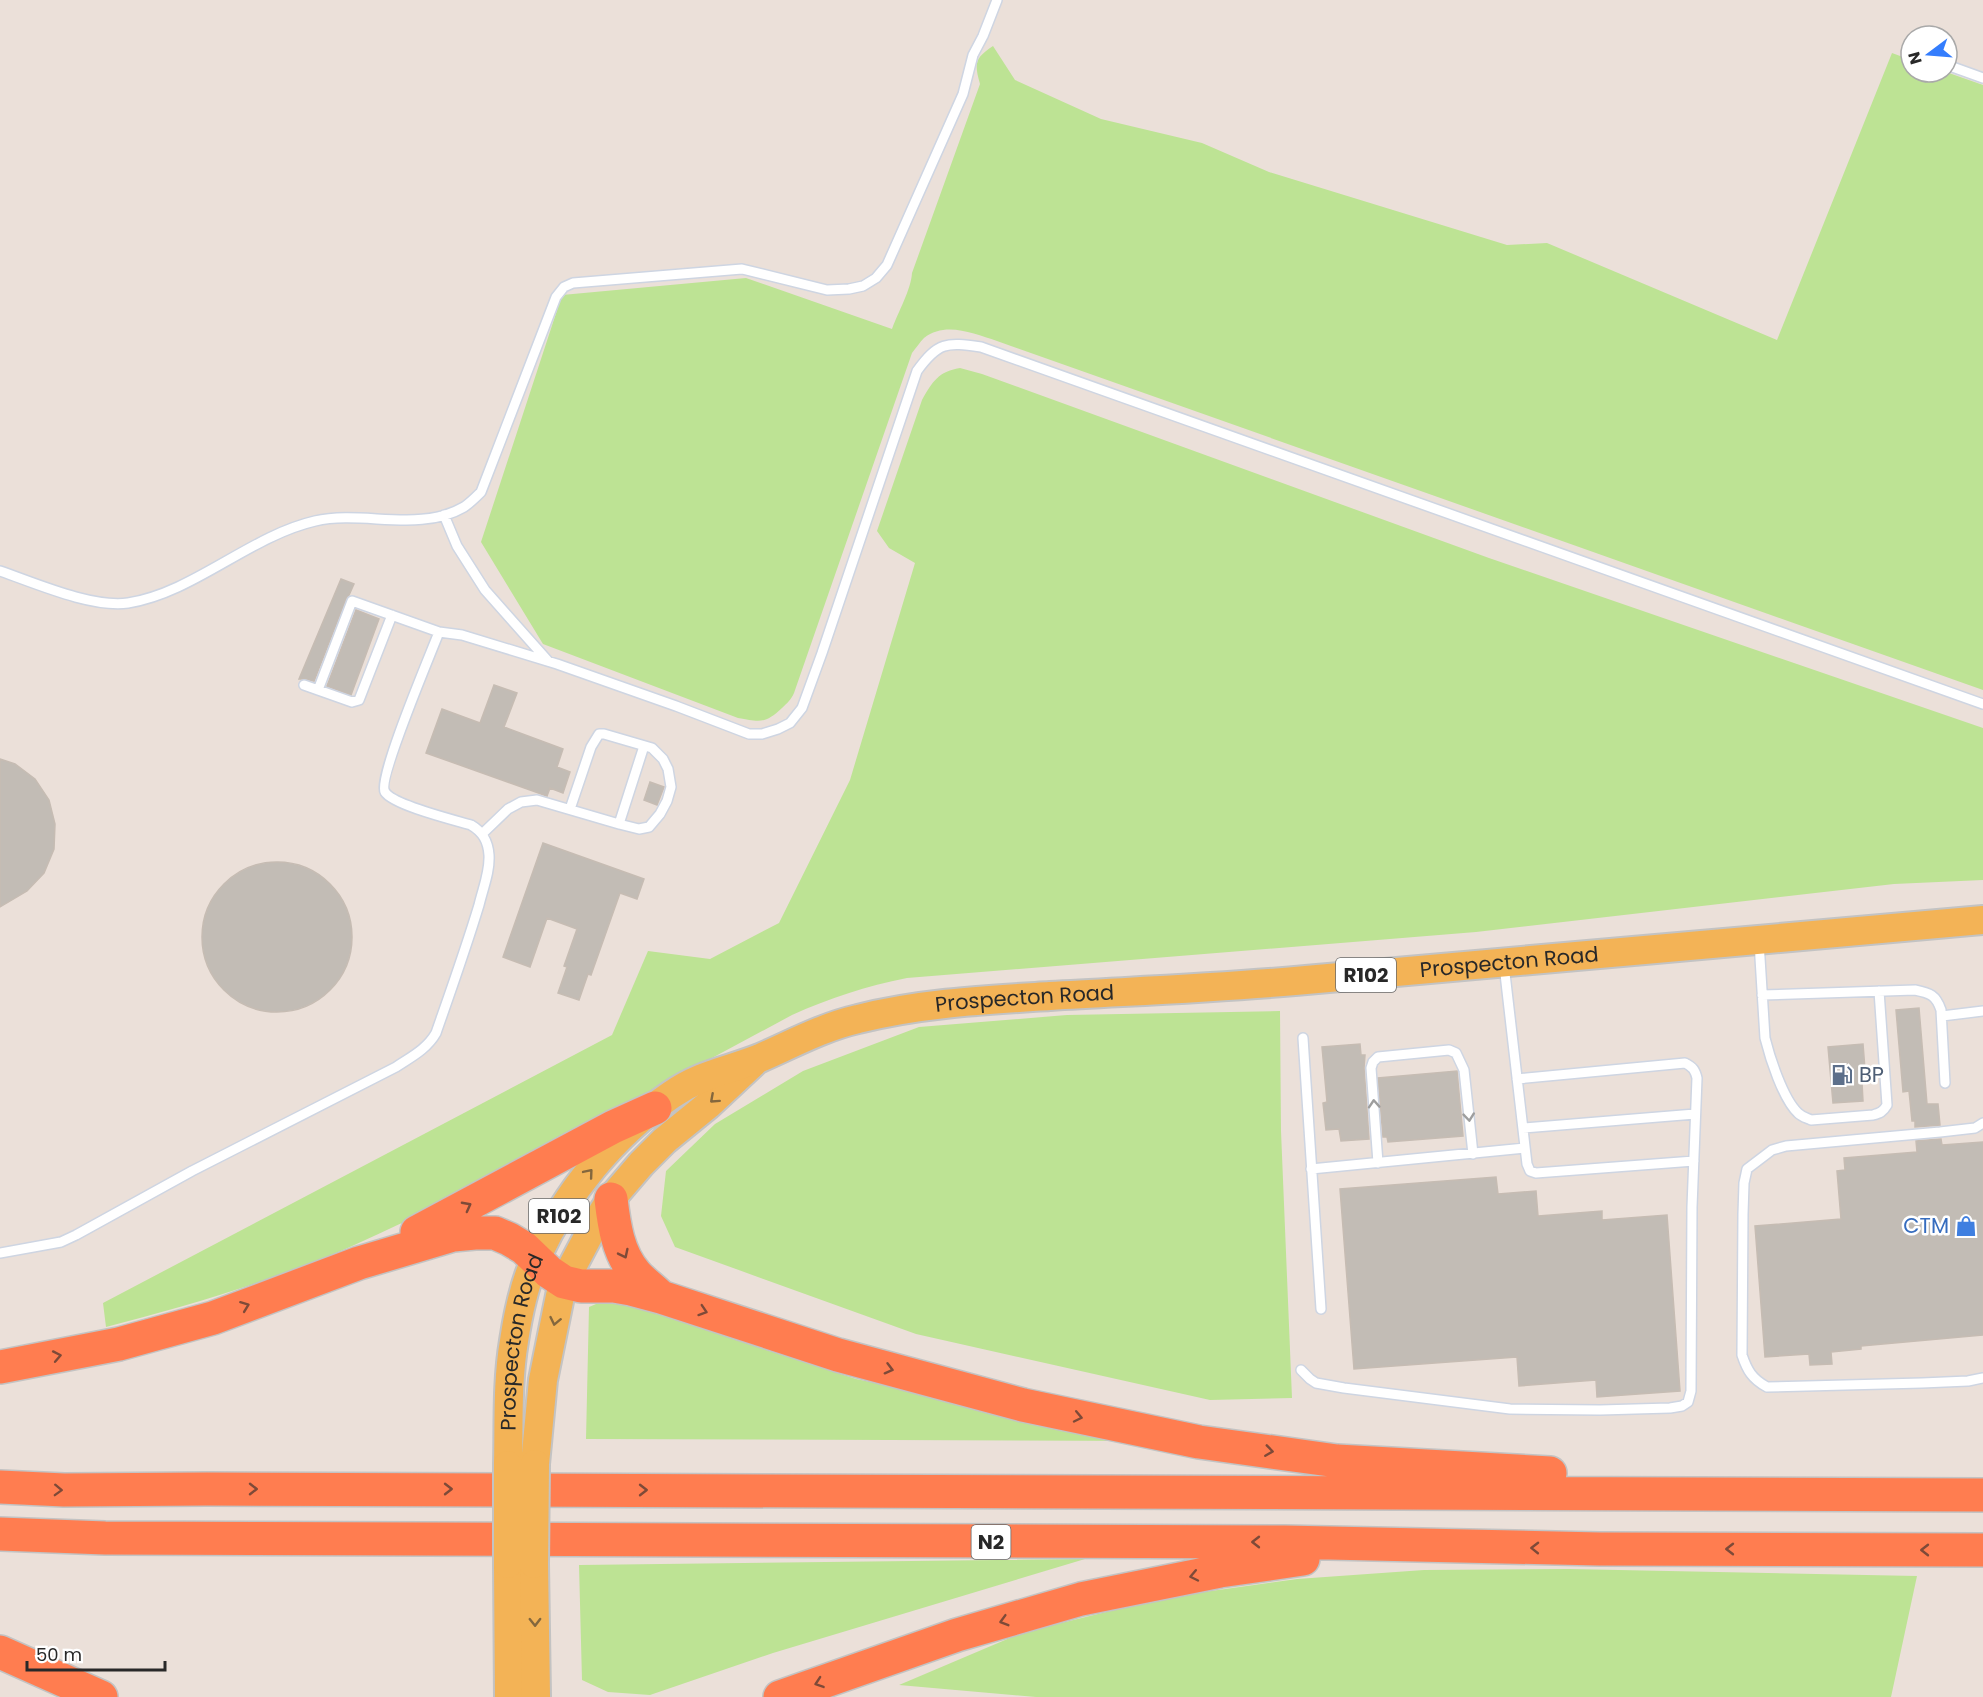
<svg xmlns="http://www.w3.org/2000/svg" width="1983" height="1697" font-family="Poppins,sans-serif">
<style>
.green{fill:#bde394}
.building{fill:#c2bcb5;stroke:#c6bcb3;stroke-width:1.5}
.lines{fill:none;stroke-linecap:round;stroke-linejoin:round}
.lane-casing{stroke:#ced5e2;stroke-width:12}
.primary-casing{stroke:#c3c3c3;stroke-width:32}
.highway-casing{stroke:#c3c3c3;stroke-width:36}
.lane{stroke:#fff;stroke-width:9}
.primary{stroke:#f3b356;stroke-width:28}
.highway{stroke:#ff7d50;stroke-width:33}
.primary-bridge-casing{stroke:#c3c3c3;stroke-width:32;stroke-linecap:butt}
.primary-bridge{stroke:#f3b356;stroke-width:28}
.oneway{stroke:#83673d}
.oneway2{stroke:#9e9e9e}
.oneway3{stroke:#7e4a38}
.labels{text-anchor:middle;stroke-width:5;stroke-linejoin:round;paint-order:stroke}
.shield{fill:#fff;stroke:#686868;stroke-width:1.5}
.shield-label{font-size:20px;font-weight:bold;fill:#282828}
.street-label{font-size:21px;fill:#282828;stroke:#fff}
.service-label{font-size:21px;fill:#4e5e75;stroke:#fff;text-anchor:start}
.shop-label{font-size:21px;fill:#366cbe;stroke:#fff;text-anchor:end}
</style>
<rect width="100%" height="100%" fill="#ebe0d9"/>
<path class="green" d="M993 46 1015 80 1101 119 1202 143 1269 172 1507 245 1547 243 1777 340 1892 53 1911 60V72H1946L1983 85V690L997 341C974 334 946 321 924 338 920 342 916 348 912 353L794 693C791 700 787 703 782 708 765 724 760 722 738 718L543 644 481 542 562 295 746 278 892 329C898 312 911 290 912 273L980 84C974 63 975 58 993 46Z
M960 368 982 374 1489 558 1983 728V880L1894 884 1476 932 907 978C866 986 830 998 792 1015L435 1207C398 1225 360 1243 322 1259 252 1287 179 1308 106 1327L103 1303 612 1035 648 951 710 959 779 923 850 780 915 563 889 548 877 531 922 400C933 381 938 372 960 368Z
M1280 1011 1281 1131 1292 1398 1210 1400 916 1334 675 1247 661 1216 666 1171 715 1124 803 1071 919 1027 1067 1015Z
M629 1290 730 1338 856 1379 1156 1441 586 1439 589 1307Z
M1085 1559 773 1653 650 1695 608 1692 582 1680 579 1565Z
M1569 1569 1917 1576 1891 1697H1036L899 1685 1024 1632 1168 1597 1297 1579 1424 1570Z"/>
<path class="building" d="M341 579 354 584 349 595 346 599 314 681 306 679H299Z
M356 610 379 619 351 695 327 686Z
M494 685 517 693 504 727 563 749 557 767 570 772 563 793 550 788 547 796 426 753 442 709 480 723Z
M0 759 15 764 35 779 49 800 55 824 54 849 44 873 27 891 0 907Z
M650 782 664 787 657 805 644 800Z
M543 843 644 879 637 899 620 893 591 975 588 974 579 1000 558 993 567 967 564 966 577 929 547 918 530 967 503 957Z
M202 937a75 75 0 1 1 150 0a75 75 0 1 1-150 0Z
M1919 1008 1927 1104H1938L1940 1125 1915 1127V1121H1912L1909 1091 1903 1092 1896 1010Z
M1360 1044 1361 1055H1365L1364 1068 1369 1139 1341 1141 1339 1129 1326 1130 1323 1103 1327 1102 1322 1047Z
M1863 1044 1866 1082 1862 1083 1863 1101 1833 1103 1828 1047Z
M1457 1071 1463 1136 1388 1142 1387 1137H1383L1378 1078Z
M1941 1139 1942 1145 1983 1142V1335L1861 1346V1349L1831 1352 1832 1364 1810 1365 1809 1354 1765 1357 1755 1226 1841 1219 1837 1171 1845 1170 1844 1158 1917 1152 1916 1141Z
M1496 1177 1498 1194 1536 1191 1538 1216 1602 1211V1220L1667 1215 1680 1391 1597 1397 1596 1380 1519 1386 1517 1357 1354 1369 1340 1189Z"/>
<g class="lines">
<defs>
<path id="lane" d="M1947 65 1983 78
M444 515 457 546 485 590 548 661
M0 571C35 583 91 608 128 603 193 593 250 536 315 521 363 510 419 533 464 507 470 503 476 497 481 492L556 297 564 287 573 283 742 269 827 290 849 289 863 286 876 278 887 265 963 94 973 55 983 36 997 0
M304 685 352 702 359 700 392 615
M318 690 352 601 439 632 462 635 557 664 676 706 749 734H762L778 729 790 723 802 708 822 653 917 371C938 342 946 342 981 347L1983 704
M619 824 644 746
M482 834 508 809 521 802 537 800 619 824 639 829 649 827 660 814 667 801 671 787 668 769 663 759 652 748 604 734H599L591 747 570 809
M1759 942 1765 1038C1770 1058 1783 1099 1798 1113 1802 1117 1807 1118 1811 1120L1873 1115C1880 1113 1883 1112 1887 1105L1879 991
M1504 965 1527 1164 1530 1171 1536 1173 1694 1161
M1762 995 1915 990C1930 993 1936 995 1941 1010L1945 1083
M1942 1016 1983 1011
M1303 1038 1321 1309
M1983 1123 1975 1128 1940 1132 1786 1146 1772 1150 1747 1169 1744 1183 1743 1214 1742 1355C1747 1370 1752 1379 1767 1387L1922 1383 1968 1381 1983 1378
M1523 1128 1695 1114
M1378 1163 1371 1068 1373 1062 1378 1057 1449 1050 1456 1053 1464 1070 1473 1154
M1311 1169 1525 1148
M0 1253 61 1242 76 1235 192 1171 396 1067C411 1057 427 1049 436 1033 451 990 466 948 479 905 483 888 490 872 489 855 488 841 483 832 471 825 454 820 393 805 385 792 377 780 431 653 439 632
M1301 1370 1310 1379 1316 1383 1344 1388 1510 1409 1600 1410 1670 1408 1682 1406 1688 1402 1691 1391 1692 1207 1697 1078C1695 1070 1693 1067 1685 1063L1517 1079"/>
<g id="primary">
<path d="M535 1464 543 1380 560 1296 564 1282 591 1231 611 1199 641 1164 665 1140 708 1105 753 1063"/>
<path id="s1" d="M508 1465C509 1424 507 1382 514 1341 518 1314 525 1281 537 1256 566 1193 613 1135 671 1095 701 1074 727 1071 760 1058 792 1044 823 1027 858 1019 921 1003 986 1000 1050 996 1136 991 1221 988 1306 980 1532 961 1757 939 1983 920"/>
<path d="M508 1564 509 1697"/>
<path d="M534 1564 536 1697"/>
</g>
<path id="highway" d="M611 1199C614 1225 618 1254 636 1274 643 1282 653 1289 661 1297
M417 1232 613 1127 655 1108
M0 1367 119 1344 213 1318 359 1263 453 1235 475 1233H495L509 1239 524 1248 549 1272 564 1282 581 1286H614L631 1289 661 1297 838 1355 1023 1405 1199 1442 1337 1461 1550 1473
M0 1487 64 1490 207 1489 1983 1495
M0 1534 105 1538 1285 1542 1599 1549 1983 1550
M0 1652 101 1697
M780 1697 957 1635 1081 1599 1220 1571 1303 1559"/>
</defs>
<use href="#lane" class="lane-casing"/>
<use href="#primary" class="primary-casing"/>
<use href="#highway" class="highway-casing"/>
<use href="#lane" class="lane"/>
<use href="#primary" class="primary"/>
<use href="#highway" class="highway"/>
<defs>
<path id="primary-bridge" d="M508 1564V1465
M534 1564 535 1464"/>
</defs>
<use href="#primary-bridge" class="primary-bridge-casing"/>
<use href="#primary-bridge" class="primary-bridge"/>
</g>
<defs><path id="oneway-chevron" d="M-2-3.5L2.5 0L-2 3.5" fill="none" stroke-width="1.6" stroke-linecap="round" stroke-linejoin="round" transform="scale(1.5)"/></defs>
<g class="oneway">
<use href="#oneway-chevron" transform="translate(714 1099) rotate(138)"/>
<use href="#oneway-chevron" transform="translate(589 1173) rotate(-50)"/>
<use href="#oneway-chevron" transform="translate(555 1321) rotate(102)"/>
<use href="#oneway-chevron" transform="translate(535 1622) rotate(89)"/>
</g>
<g class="oneway2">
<use href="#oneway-chevron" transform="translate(1374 1104) rotate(-94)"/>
<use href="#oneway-chevron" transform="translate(1469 1117) rotate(84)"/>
</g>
<g class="oneway3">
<use href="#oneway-chevron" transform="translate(467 1206) rotate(-28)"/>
<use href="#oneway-chevron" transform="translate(624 1254) rotate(64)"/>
<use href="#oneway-chevron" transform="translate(245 1306) rotate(-21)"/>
<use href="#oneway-chevron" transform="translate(703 1311) rotate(18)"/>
<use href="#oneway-chevron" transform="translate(57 1356) rotate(-11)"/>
<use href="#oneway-chevron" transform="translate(889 1369) rotate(15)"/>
<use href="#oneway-chevron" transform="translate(1078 1417) rotate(12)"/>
<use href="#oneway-chevron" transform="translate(1269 1451) rotate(8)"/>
<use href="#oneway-chevron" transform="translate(253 1489)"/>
<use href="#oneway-chevron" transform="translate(448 1489)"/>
<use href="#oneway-chevron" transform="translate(58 1490) rotate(2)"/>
<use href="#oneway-chevron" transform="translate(643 1490)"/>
<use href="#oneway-chevron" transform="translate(1256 1542) rotate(-180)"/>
<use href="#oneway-chevron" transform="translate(1535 1548) rotate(-179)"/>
<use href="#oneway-chevron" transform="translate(1730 1549) rotate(-180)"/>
<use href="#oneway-chevron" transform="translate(1925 1550) rotate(-180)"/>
<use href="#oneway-chevron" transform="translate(1194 1576) rotate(168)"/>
<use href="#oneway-chevron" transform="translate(1004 1621) rotate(164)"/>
<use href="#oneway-chevron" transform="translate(819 1683) rotate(161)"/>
</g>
<defs>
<symbol id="fuel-bare" viewBox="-9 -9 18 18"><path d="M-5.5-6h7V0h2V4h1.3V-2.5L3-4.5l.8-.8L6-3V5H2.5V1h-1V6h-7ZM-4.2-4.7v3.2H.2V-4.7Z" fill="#5c6f8a" stroke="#fff" stroke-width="2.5" paint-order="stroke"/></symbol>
<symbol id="shop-bare" viewBox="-9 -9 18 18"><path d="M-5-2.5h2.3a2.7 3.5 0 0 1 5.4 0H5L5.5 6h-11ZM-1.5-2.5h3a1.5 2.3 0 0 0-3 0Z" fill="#3f7fe0" stroke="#fff" stroke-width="2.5" paint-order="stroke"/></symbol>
</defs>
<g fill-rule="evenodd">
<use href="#fuel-bare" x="1827" y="1060" width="30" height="30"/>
<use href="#shop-bare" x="1951" y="1211" width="30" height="30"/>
</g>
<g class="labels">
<g class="shield">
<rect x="1336" y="958" width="60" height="34" rx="4.5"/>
<rect x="529" y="1199" width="60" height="34" rx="4.5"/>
<rect x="971.5" y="1525" width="39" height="34" rx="4.5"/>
</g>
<g class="shield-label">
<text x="1366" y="982">R102</text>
<text x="559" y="1223">R102</text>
<text x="991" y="1549">N2</text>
</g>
<g class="street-label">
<text dy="7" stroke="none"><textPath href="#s1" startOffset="1281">Prospecton Road</textPath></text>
<text dy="7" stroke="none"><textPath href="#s1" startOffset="795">Prospecton Road</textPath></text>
<text dy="7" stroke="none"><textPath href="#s1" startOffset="124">Prospecton Road</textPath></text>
</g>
<g class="service-label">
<text x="1859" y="1082">BP</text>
</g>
<g class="shop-label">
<text x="1949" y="1233">CTM</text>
</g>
</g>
<g transform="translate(1929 54) rotate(254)"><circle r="28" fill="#ffffff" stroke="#a9a9a9" stroke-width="1.5"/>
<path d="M0-4.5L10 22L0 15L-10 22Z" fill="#347dfd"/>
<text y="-9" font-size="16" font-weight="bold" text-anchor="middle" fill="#282828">N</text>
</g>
<path d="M27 1661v9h138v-9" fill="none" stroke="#282828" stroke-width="3"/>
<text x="36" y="1661" font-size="18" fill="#282828" stroke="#ffffff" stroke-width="4.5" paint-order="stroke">50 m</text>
</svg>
